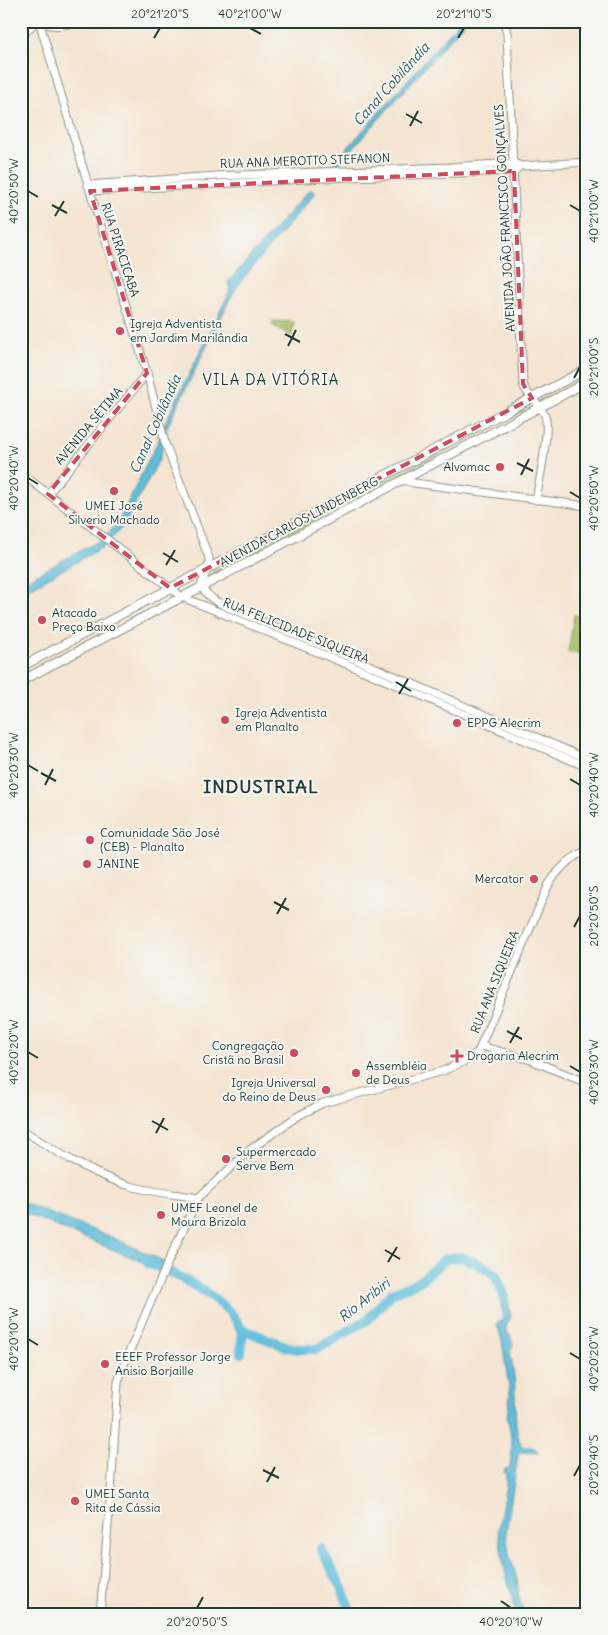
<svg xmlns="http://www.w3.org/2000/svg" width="608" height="1635" font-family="Delius,sans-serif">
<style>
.green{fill:#a9be62;stroke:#647e4b}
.water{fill:#5ebedc;stroke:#3e7e88}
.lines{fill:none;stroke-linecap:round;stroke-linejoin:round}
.river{stroke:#5ebedc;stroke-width:10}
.secondary-casing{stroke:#8a9183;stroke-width:9}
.primary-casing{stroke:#8a9183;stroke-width:10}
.secondary{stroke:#fff;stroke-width:7}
.primary{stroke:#fff;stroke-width:8}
.marked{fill:none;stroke:#d1495b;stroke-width:4;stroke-dasharray:10 6;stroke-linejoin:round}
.ticks{fill:none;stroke:#1f3d34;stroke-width:2}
.poi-dot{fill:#d1495b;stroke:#f6f6f2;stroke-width:2}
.labels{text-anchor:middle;stroke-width:4;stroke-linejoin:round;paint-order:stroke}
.street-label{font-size:12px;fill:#1f3d34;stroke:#f6f6f2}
.poi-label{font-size:12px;fill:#1f3d34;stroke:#f6f6f2;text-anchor:start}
.water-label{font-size:14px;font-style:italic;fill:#2f5d5e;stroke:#f6f6f2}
.quarter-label{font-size:15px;letter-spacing:1px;fill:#1f3d34;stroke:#f6f6f2}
.district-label{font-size:18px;font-weight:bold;letter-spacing:1px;fill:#1f3d34;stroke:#f6f6f2}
.neatline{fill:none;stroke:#1f3d34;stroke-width:2}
.ticks-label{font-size:12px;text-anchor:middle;fill:#1f3d34}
</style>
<rect width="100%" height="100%" fill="#f6f6f2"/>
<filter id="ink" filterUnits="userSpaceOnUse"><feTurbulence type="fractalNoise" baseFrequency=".02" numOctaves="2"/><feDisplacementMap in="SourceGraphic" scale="10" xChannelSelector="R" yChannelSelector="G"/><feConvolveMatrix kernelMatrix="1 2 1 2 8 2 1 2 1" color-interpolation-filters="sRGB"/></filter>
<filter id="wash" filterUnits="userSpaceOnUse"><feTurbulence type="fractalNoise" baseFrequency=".0096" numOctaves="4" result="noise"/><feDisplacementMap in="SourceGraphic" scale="20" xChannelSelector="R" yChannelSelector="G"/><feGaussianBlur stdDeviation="1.12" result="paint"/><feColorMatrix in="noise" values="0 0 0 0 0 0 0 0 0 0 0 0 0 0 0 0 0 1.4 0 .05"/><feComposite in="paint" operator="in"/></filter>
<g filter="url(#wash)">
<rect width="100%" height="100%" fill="#f5e5d2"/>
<path class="green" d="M273 321 294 322 292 336 272 325Z
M521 408 524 410 211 576 212 572Z
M574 615 587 617V655L568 652Z"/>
<path class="water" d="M460 21H466L339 164 335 162Z
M310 189 315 193 241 281 231 297 166 429 160 458 123 527 103 547 21 593V583L97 542 108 534 119 520 159 439 164 425 230 291 228 282Z
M21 1202 116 1239 163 1261 160 1269 21 1212Z
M501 1281 504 1283C508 1294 508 1305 511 1317L506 1326 507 1333 510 1335 513 1345 510 1351C513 1366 515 1380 515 1395 516 1412 514 1431 522 1447H532L538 1451V1453L521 1452 518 1455 506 1533 509 1554 517 1578 519 1599 521 1605 528 1614H517L516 1612 504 1567 498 1530 506 1484V1475L504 1472 505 1469 510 1468 512 1447 510 1429 507 1418 510 1395 502 1341 497 1324 503 1318C503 1306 495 1291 501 1281Z"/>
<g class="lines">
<path class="river" d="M148 1263C175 1273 231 1301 241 1330 244 1337 241 1346 241 1353
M241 1329 288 1347 299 1349H317L367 1320 392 1293 420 1281 445 1259 451 1258 462 1257 483 1266 496 1276 504 1295
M321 1549 343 1590 351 1614"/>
</g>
</g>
<g filter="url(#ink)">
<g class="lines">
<defs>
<path id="secondary" d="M39 21 90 191 147 373 165 443 209 558V565L201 586C208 597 215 601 225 606L369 665 587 759
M504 21 507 34 523 384C527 397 540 403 545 416 550 430 539 483 536 500
M40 22C53 27 64 27 77 21
M21 28 28 21
M21 37 36 21
M88 185 216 176 450 167 513 163 522 166 587 162
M90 191 323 178 514 171 517 169
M21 473 182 597 366 672 587 767
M402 480 414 483 587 506
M48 494 147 373
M481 1046 531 1060 587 1083
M21 1129C55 1151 91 1174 130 1186 152 1192 175 1194 198 1198
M100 1614 111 1491 118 1382 124 1364 168 1262 198 1198 251 1149 296 1117 323 1103 443 1071 463 1062 478 1052 548 886C558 869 569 859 587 850"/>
<path id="primary" d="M21 667 587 369
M21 681 211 582 587 382"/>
</defs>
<use href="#secondary" class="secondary-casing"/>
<use href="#primary" class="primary-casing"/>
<use href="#secondary" class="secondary"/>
<use href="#primary" class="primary"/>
</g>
</g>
<path class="marked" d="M514 171 523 384 532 398 170 588 48 494 147 373 90 191Z"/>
<path class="ticks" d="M250 28 261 34M154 38 160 28M458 38 464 28M406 114 422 123M410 126 418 111M28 191 38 197M52 205 67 213M570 205 580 211M55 216 64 201M285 334 300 342M288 346 296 330M574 378 580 367M517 463 533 471M521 475 529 459M28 478 38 484M570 492 580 498M163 553 178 562M166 565 175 550M396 682 411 691M399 694 408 679M28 765 38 771M41 773 56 781M570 779 580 785M45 785 53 769M274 902 289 910M277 914 286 898M574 927 580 916M507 1031 522 1039M510 1043 519 1027M28 1052 38 1058M570 1066 580 1072M152 1121 168 1130M156 1133 164 1118M385 1250 400 1259M388 1262 397 1247M28 1339 38 1345M570 1353 580 1359M263 1470 279 1478M574 1476 580 1465M267 1482 275 1467M501 1601 511 1608M197 1608 203 1597"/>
<g class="poi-dot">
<circle cx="120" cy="331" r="5"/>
<circle cx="500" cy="467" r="5"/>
<circle cx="114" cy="491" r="5"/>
<circle cx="42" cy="620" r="5"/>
<circle cx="225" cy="720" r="5"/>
<circle cx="457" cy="723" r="5"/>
<circle cx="90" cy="840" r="5"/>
<circle cx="87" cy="864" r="5"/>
<circle cx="534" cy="879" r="5"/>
<circle cx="294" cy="1053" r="5"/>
<path d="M454.5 1048.5h5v5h5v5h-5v5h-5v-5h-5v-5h5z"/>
<circle cx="356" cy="1073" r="5"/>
<circle cx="326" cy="1090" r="5"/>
<circle cx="226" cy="1159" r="5"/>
<circle cx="161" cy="1215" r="5"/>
<circle cx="105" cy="1364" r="5"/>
<circle cx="75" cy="1501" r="5"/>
</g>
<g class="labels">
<g class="street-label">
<text transform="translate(305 161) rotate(-2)" y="4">RUA ANA MEROTTO STEFANON</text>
<text transform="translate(505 218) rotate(-93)" y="4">AVENIDA JOÃO FRANCISCO GONÇALVES</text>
<text transform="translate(120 250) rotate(72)" y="4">RUA PIRACICABA</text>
<text transform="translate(89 426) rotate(-50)" y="4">AVENIDA SÉTIMA</text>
<text transform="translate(299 522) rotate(-28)" y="4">AVENIDA CARLOS LINDENBERG</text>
<text transform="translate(296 631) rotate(22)" y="4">RUA FELICIDADE SIQUEIRA</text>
<text transform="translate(495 982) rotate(-68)" y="4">RUA ANA SIQUEIRA</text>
</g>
<g class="poi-label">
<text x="130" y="328">Igreja Adventista<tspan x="130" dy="14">em Jardim Marilândia</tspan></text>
<text x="490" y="471" text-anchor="end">Alvomac</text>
<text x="114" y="510" text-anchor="middle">UMEI José<tspan x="114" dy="14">Silverio Machado</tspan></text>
<text x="52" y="617">Atacado<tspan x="52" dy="14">Preço Baixo</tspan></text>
<text x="235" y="717">Igreja Adventista<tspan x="235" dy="14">em Planalto</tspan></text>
<text x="467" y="727">EPPG Alecrim</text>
<text x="100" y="837">Comunidade São José<tspan x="100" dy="14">(CEB) - Planalto</tspan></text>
<text x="97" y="868">JANINE</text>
<text x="524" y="883" text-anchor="end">Mercator</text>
<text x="284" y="1050" text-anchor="end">Congregação<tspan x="284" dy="14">Cristã no Brasil</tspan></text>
<text x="467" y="1060">Drogaria Alecrim</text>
<text x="366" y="1070">Assembléia<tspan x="366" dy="14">de Deus</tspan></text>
<text x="316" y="1087" text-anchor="end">Igreja Universal<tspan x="316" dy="14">do Reino de Deus</tspan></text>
<text x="236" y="1156">Supermercado<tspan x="236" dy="14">Serve Bem</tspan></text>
<text x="171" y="1212">UMEF Leonel de<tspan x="171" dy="14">Moura Brizola</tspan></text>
<text x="115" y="1361">EEEF Professor Jorge<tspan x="115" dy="14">Anisio Borjaille</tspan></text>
<text x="85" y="1498">UMEI Santa<tspan x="85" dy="14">Rita de Cássia</tspan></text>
</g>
<g class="water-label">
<text transform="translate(391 84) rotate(-48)" y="5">Canal Cobilândia</text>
<text transform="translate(155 424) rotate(-66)" y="5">Canal Cobilândia</text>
<text transform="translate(364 1300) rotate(-38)" y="5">Rio Aribiri</text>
</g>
<g class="quarter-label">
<text x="271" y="385">VILA DA VITÓRIA</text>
</g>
<g class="district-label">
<text x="261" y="793">INDUSTRIAL</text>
</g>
</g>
<rect width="608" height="1635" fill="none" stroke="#f6f6f2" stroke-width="55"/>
<rect x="28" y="28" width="552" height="1580" class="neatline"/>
<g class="ticks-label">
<text x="160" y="18">20°21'20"S</text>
<text x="250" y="18">40°21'00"W</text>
<text x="464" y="18">20°21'10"S</text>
<text transform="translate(14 191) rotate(-90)" y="4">40°20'50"W</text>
<text transform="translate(594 211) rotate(-90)" y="4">40°21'00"W</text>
<text transform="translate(594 367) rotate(-90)" y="4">20°21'00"S</text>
<text transform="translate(14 478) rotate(-90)" y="4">40°20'40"W</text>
<text transform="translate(594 498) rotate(-90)" y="4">40°20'50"W</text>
<text transform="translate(14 765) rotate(-90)" y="4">40°20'30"W</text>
<text transform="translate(594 785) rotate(-90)" y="4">40°20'40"W</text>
<text transform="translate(594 916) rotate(-90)" y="4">20°20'50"S</text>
<text transform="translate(14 1052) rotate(-90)" y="4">40°20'20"W</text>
<text transform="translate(594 1072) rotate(-90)" y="4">40°20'30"W</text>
<text transform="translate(14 1339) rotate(-90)" y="4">40°20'10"W</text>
<text transform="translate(594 1359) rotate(-90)" y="4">40°20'20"W</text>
<text transform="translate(594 1465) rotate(-90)" y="4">20°20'40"S</text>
<text x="197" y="1626">20°20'50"S</text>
<text x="511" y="1626">40°20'10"W</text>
</g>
</svg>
